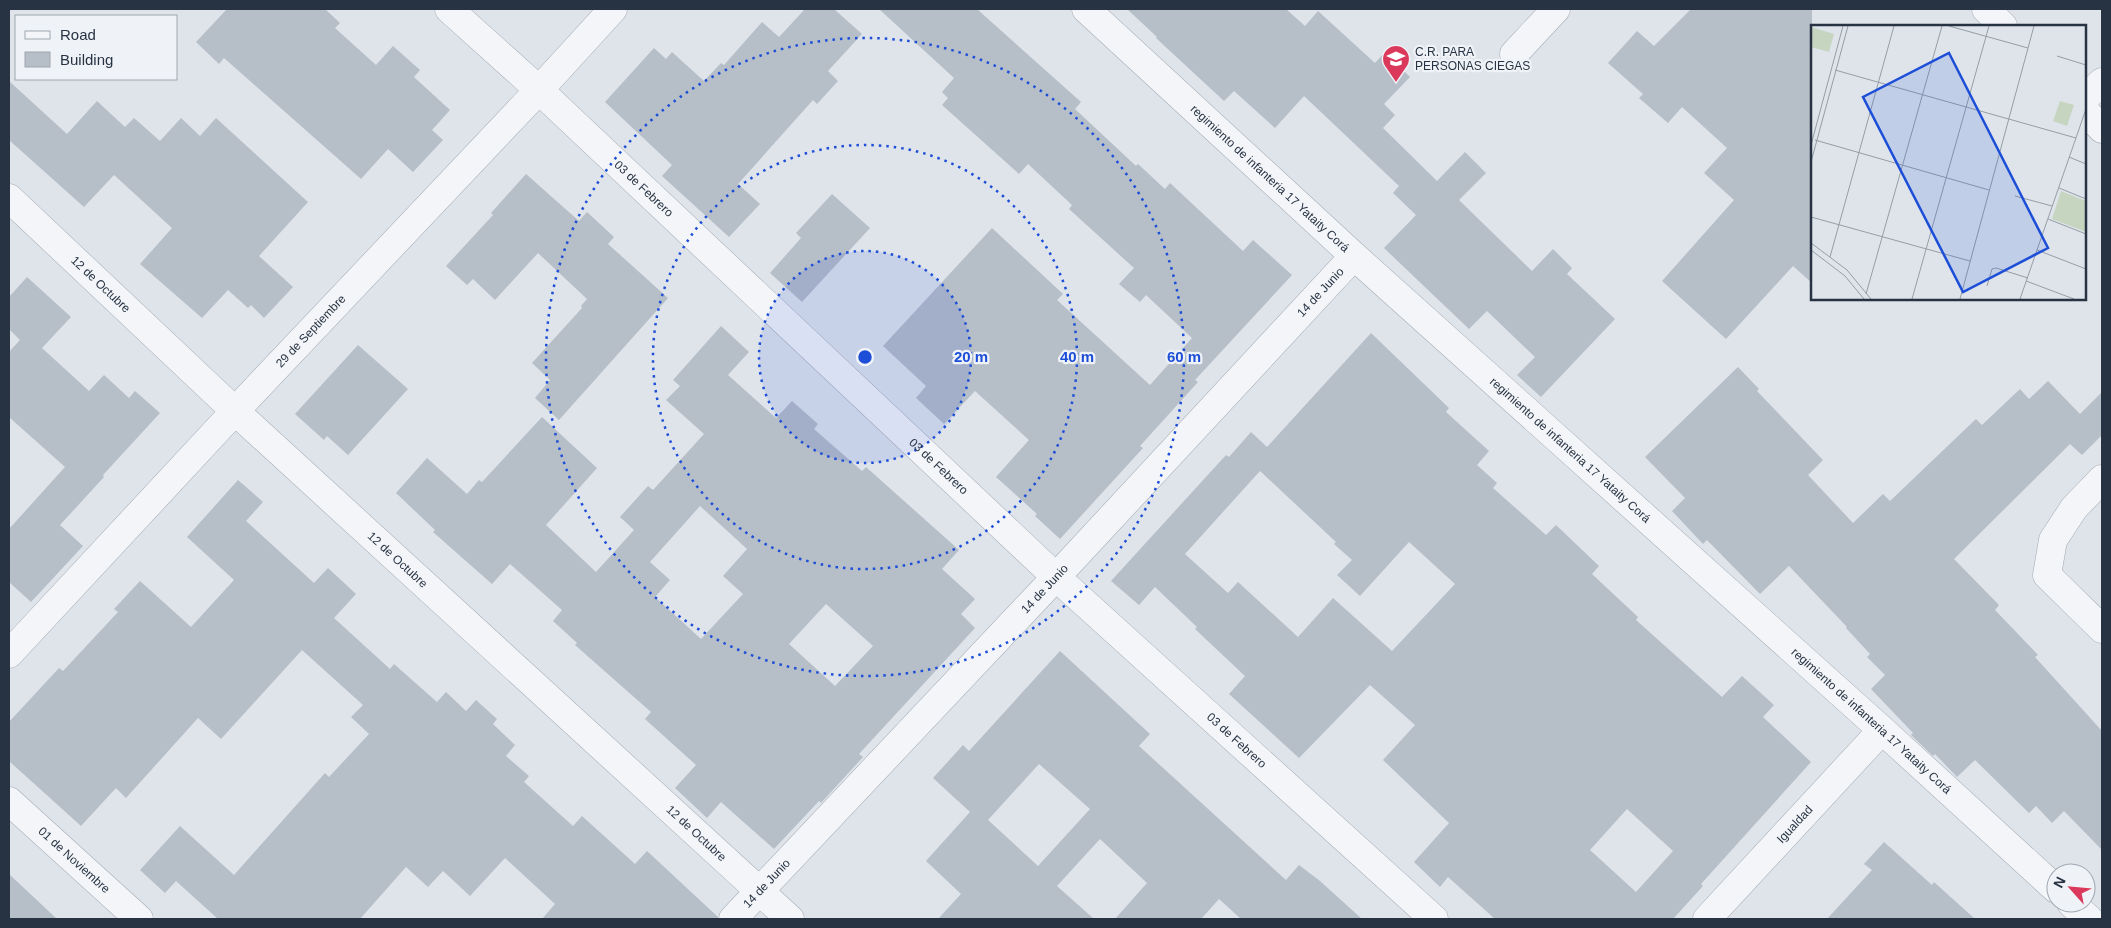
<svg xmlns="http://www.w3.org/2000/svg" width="2111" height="928" font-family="Arial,sans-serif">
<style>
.building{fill:#b6bec8;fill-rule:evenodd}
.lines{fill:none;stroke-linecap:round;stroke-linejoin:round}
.minor-casing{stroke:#a4abb5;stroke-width:29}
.minor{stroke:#f3f5f8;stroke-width:28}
.ring{fill:none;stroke:#1d4ed8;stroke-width:2.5;stroke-dasharray:2.5 5}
.labels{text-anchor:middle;stroke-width:4.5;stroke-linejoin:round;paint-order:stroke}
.poi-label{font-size:12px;fill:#273343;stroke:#eff3f7;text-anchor:start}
.street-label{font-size:12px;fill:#273343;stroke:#eff3f7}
.inset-road{fill:none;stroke:#959da7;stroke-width:1}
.view{fill:#1d4ed8;fill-opacity:0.15;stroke:#1d4ed8;stroke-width:2.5}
.inset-edge{fill:none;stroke:#273343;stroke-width:2.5}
.centre{fill:#1d4ed8;stroke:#eff3f7;stroke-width:2.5}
.ring-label{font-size:15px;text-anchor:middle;font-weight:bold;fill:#1d4ed8;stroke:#eff3f7;stroke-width:4.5;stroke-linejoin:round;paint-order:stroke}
</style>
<rect width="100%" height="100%" fill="#dfe4ea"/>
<path class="building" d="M227 9H325L340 23 335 28 376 65 393 46 420 70 414 77 450 110 432 130 443 140 413 172 388 149 361 179 224 58 219 64 196 42Z
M805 9H834L862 34 828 71 838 81 817 104 813 100 738 184 760 204 729 237 662 176 672 165 605 102 654 48 666 59 672 52 704 81 721 63 724 65 762 22 779 37Z
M879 9H977L1081 102 1075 109 1136 166 1138 164 1165 189 1170 183 1243 251 1253 240 1292 275 1195 380 1198 382 1140 446 1143 448 1060 539 1035 516 1037 514 996 477 1029 440 975 391 944 424 916 398 926 386 883 346 992 228 1063 294 1057 300 1150 385 1192 338 1146 295 1140 302 1119 284 1134 268 1069 209 1072 205 1028 164 1019 174 942 105 948 98 942 92 954 78Z
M1127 9H1286L1305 26 1318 11 1375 63 1385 52 1410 77 1384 104 1395 115 1383 128 1437 181 1465 152 1486 173 1459 200 1532 271 1553 249 1572 268 1567 274 1615 319 1541 397 1517 375 1535 357 1487 311 1469 329 1384 248 1416 215 1393 193 1399 186 1304 96 1275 128 1234 91 1224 101 1156 38 1157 37Z
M1691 9H1812V283L1793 266 1726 339 1662 281 1734 200 1704 173 1727 148 1682 107 1668 123 1639 98 1643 94 1608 63 1637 31 1654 46Z
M9 81 67 134 97 101 125 127 134 118 160 141 181 118 200 136 216 118 308 202 259 256 293 287 264 318 251 305 248 308 228 290 202 318 140 264 172 228 114 175 84 207 9 140Z
M526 174 579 221 587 212 614 237 608 244 668 298 559 420 535 398 550 380 532 363 582 308 581 306 587 299 538 253 495 300 473 279 467 285 446 266 493 215 491 213Z
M832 194 870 228 802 302 770 273 801 238 796 233Z
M27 277 71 317 42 348 89 391 104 375 129 398 135 391 160 413 103 475 104 477 60 525 83 546 31 602 9 582V529L65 467 9 417V352L20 340 9 329V297Z
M721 326 749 352 728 375 776 418 792 401 818 424 814 429 862 471 866 467 959 550 942 569 975 599 961 614 975 628 859 754 863 757 821 803 819 801 774 849 721 802 707 818 675 788 696 765 645 719 651 712 575 645 577 643 553 621 562 610 510 564 492 584 433 532 435 530 396 493 427 458 467 494 479 480 482 482 542 417 597 468 546 525 596 572 634 530 620 517 648 486 653 490 704 434 666 400 680 386 673 380ZM700 506 747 549 723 576 743 594 701 639 655 597 670 580 650 562ZM826 604 873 646 835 686 789 644Z
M1371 333 1449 408 1446 412 1489 451 1477 465 1497 483 1493 488 1546 535 1556 525 1599 566 1592 574 1638 617 1636 620 1722 697 1742 676 1774 705 1763 717 1811 762 1701 884 1703 886 1673 919H1495L1448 877 1440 887 1414 862 1449 823 1383 760 1415 725 1370 685 1299 758 1229 694 1245 676 1195 629 1197 627 1155 587 1139 605 1111 581 1226 455 1229 457 1251 432 1267 447ZM1260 471 1336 542 1334 544 1352 560 1337 575 1360 596 1409 542 1455 584 1392 651 1333 598 1298 637 1238 582 1228 593 1185 554ZM1627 809 1673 851 1636 892 1590 850Z
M358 345 408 389 348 455 327 436 324 440 295 414Z
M1738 367 1759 389 1757 391 1823 460 1808 475 1853 523 1883 494 1890 501 1976 419 1982 425 2020 389 2029 399 2048 381 2080 414 2102 392V435L2082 455 2070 444 1954 559 1999 605 1995 610 2038 655 2035 657 2102 731V850L2064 811 2052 823 2036 806 2029 813 1975 760 1957 777 1935 754 1933 756 1911 735 1913 733 1871 689 1885 675 1867 657 1870 654 1846 628 1847 627 1789 566 1760 594 1707 540 1703 544 1672 511 1685 498 1645 457Z
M238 480 263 502 246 521 314 583 328 568 356 594 334 618 390 669 394 664 437 702 446 692 466 711 476 700 497 719 493 724 515 745 506 756 529 776 524 782 573 826 582 816 635 864 647 851 718 917V919H542L555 904 505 858 470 896 443 871 428 887 406 867 360 919H218L176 881 165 893 140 870 180 826 234 875 325 773 329 777 369 734 351 717 363 705 302 650 221 739 198 718 126 798 116 788 81 826 9 761V722L59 668 63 671 118 612 114 609 140 581 191 627 234 580 187 537Z
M1060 651 1150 734 1139 746 1286 880 1299 865 1320 881 1362 919H1241L1219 899 1201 919H1115L1147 883 1100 839 1057 886 1094 919H938L961 894 926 861 970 812 933 778 963 745 969 751ZM1039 764 1090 809 1038 866 988 820Z
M1884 842 1932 885 1934 882 1975 919H1827L1872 870 1864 864Z
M9 874 57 919H9Z"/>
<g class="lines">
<defs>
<g id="minor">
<path id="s1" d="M449 9 539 90 1056 577 1434 919"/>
<path id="s2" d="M1086 9 1354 256 1882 730 2056 889"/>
<path d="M1986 9 2003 26"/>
<path d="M1514 54 1556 9"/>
<path d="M2085 98 2102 82"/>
<path d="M2085 111 2102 129"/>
<path id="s3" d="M9 198 235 411 790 919"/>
<path d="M2102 479 2074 508 2053 540 2047 575 2102 629"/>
<path id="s4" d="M9 654 235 411 539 90 613 9"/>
<path id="s5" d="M9 801 139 919"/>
<path d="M2071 903 2089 919"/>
<path id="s6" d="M733 919 1056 577 1354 256"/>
<path id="s7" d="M1707 919 1882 730"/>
</g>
</defs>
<use href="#minor" class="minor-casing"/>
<use href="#minor" class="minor"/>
</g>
<circle cx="865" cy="357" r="106" fill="#1d4ed8" fill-opacity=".12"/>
<g class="ring">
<circle cx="865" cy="357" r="106"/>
<circle cx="865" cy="357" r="212"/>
<circle cx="865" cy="357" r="319"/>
</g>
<defs>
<symbol id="school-pin" viewBox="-11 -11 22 30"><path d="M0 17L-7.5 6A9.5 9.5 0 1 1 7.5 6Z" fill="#db395b" stroke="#eff3f7"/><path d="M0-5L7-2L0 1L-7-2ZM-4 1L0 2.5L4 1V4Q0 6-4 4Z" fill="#fff"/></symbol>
</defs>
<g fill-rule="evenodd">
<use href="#school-pin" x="1380" y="43" width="32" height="43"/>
</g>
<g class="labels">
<g class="poi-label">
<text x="1415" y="56">C.R. PARA<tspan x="1415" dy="14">PERSONAS CIEGAS</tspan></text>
</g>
<g class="street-label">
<text dy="4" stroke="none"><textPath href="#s2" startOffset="250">regimiento de infanteria 17 Yataity Corá</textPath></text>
<text dy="4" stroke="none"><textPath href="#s1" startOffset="265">03 de Febrero</textPath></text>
<text dy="4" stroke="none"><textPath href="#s3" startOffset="126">12 de Octubre</textPath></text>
<text dy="4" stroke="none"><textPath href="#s6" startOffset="859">14 de Junio</textPath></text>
<text dy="4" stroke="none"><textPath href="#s4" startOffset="442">29 de Septiembre</textPath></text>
<text dy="4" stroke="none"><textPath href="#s2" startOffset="655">regimiento de infanteria 17 Yataity Corá</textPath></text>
<text dy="4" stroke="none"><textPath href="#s1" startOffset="670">03 de Febrero</textPath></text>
<text dy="4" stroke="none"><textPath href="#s3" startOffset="531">12 de Octubre</textPath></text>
<text dy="4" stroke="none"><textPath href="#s6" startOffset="454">14 de Junio</textPath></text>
<text dy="4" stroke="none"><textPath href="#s2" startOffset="1060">regimiento de infanteria 17 Yataity Corá</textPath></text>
<text dy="4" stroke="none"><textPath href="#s1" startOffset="1075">03 de Febrero</textPath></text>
<text dy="4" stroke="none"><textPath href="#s7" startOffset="129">Igualdad</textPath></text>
<text dy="4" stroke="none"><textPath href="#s3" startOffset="936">12 de Octubre</textPath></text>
<text dy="4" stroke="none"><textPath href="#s5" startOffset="88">01 de Noviembre</textPath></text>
<text dy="4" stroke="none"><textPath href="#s6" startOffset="49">14 de Junio</textPath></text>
</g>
</g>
<g transform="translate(1811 25)">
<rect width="275" height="275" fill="#dfe4ea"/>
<path d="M0 2 23 9 18 27 0 22ZM249 76 263 80 256 101 242 96ZM250 166 275 176V207L241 194Z" fill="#c6d5c0"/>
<path class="inset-road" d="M138 1 217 23M246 31 275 40M24 45 265 113M4 115 178 165M0 120 32 1M258 132 275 139M0 137 37 1M248 163 275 174M204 171 241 181M0 192 159 236M237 194 275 209M0 218 36 245 60 274M0 225 34 251 53 274M226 225 275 244M19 232 83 1M215 256 263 274M176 261 181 244 185 243 217 253M55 269 131 1M101 274 178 1M149 274 223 1M209 274 275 84"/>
<path class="view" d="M138 28 237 223 152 267 52 72Z"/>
<rect width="275" height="275" class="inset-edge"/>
</g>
<circle cx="865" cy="357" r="8" class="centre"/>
<g class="ring-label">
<text x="971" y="362">20 m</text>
<text x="1077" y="362">40 m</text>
<text x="1184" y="362">60 m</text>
</g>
<rect width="2111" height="928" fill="none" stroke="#273343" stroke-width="20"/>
<rect x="15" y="15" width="162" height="65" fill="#eff3f7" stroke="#9fa6af"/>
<rect x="25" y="31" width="25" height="8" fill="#f3f5f8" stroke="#9fa6af"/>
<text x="60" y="40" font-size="15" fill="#273343">Road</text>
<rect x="25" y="52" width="25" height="15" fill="#b6bec8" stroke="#9fa6af"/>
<text x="60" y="65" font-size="15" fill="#273343">Building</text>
<g transform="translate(2071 888) rotate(297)"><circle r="24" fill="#eff3f7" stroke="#9fa6af"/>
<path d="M0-4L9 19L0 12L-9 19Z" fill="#db395b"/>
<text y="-8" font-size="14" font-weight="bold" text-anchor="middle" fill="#273343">N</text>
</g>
</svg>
